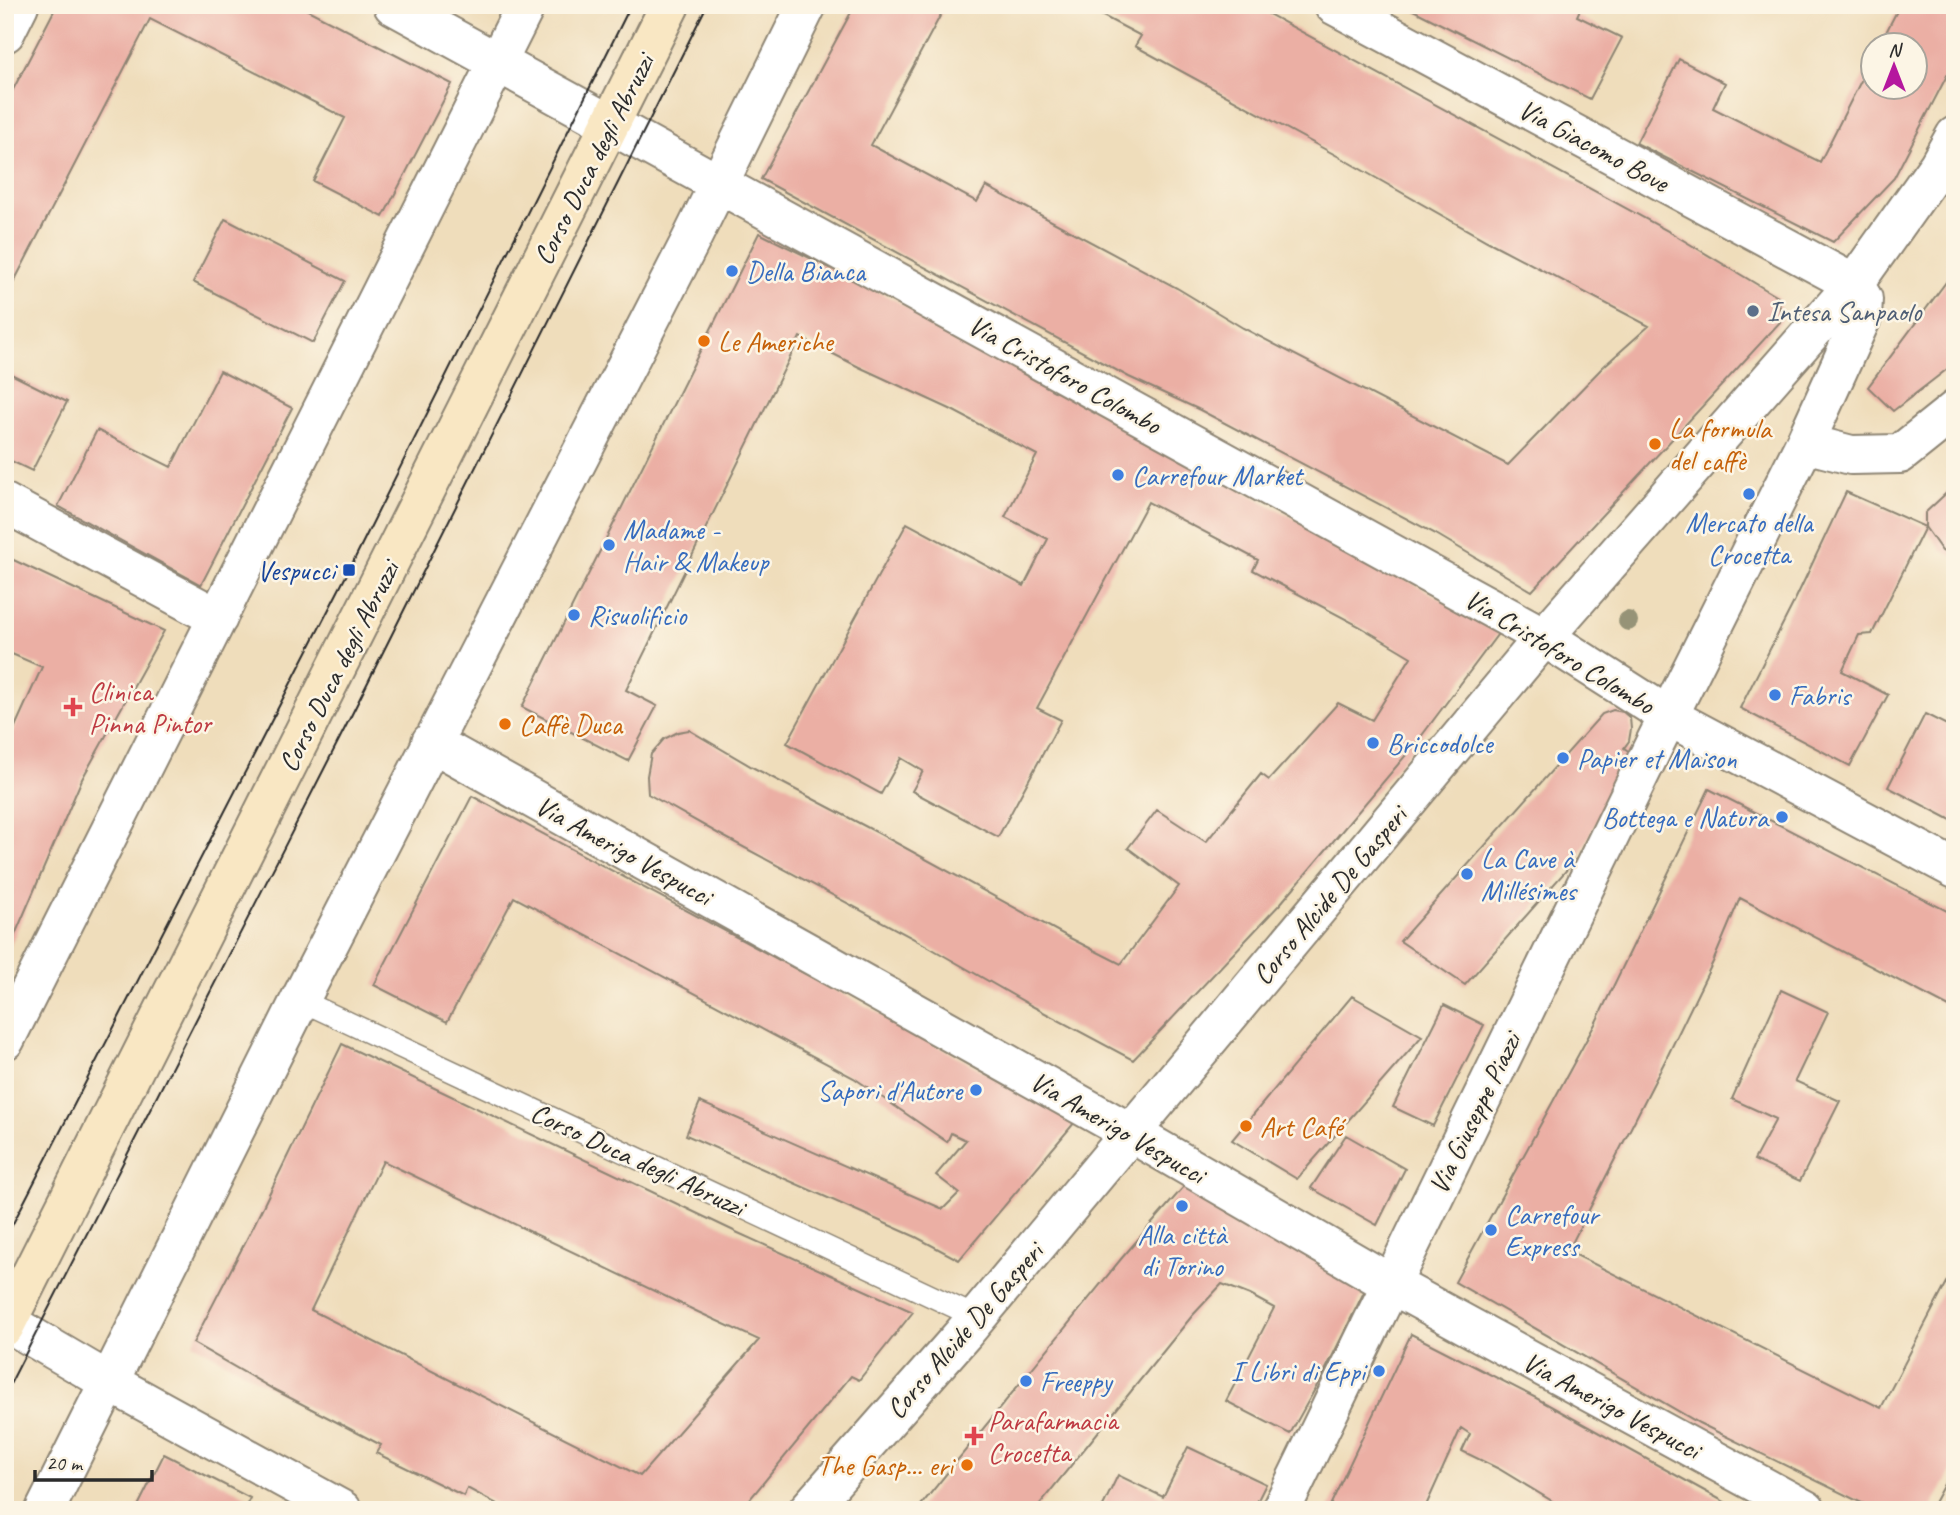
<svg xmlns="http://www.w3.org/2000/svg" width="1960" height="1515" font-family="Caveat,sans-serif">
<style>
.building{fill:#ebafa4;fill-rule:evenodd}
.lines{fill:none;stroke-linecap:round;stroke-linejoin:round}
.lane-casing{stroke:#8d8473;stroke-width:24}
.street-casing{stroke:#8d8473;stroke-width:42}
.secondary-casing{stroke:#8d8473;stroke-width:42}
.lane{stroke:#fff;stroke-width:21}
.street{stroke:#fff;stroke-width:38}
.secondary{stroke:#f9e7c3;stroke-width:38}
.tram{stroke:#2b2b2b;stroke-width:2}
.tree{fill:#969377}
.shop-dot{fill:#3f7fe0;stroke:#fcf5e5;stroke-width:2.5}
.service-dot{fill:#5c6f8a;stroke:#fcf5e5;stroke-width:2.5}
.food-dot{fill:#e8710a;stroke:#fcf5e5;stroke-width:2.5}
.transit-dot{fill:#1a4fb4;stroke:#fcf5e5;stroke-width:2.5}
.health-dot{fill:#e0444e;stroke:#fcf5e5;stroke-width:2.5}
.labels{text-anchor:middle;stroke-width:5;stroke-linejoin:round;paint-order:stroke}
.street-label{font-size:28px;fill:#2b2b2b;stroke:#fcf5e5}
.shop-label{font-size:28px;fill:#366cbe;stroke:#fcf5e5;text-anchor:start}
.service-label{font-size:28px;fill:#4e5e75;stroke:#fcf5e5;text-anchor:start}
.food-label{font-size:28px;fill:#c56008;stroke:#fcf5e5;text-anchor:start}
.transit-label{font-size:28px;fill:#164399;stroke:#fcf5e5;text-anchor:end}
.health-label{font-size:28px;fill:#be3a42;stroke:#fcf5e5;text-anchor:start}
</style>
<rect width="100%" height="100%" fill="#fcf5e5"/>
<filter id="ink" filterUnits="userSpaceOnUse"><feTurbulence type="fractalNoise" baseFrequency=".0143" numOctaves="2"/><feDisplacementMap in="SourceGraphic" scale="14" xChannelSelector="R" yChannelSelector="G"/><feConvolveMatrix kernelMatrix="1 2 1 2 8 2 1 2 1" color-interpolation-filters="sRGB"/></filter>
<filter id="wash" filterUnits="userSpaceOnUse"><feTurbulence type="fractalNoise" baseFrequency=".00686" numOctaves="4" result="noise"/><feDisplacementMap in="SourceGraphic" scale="28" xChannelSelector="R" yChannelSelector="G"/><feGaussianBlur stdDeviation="1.57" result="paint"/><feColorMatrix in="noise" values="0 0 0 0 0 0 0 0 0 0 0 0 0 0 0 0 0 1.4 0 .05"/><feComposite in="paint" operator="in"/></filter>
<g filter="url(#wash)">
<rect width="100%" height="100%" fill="#efddbb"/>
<g id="blocks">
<path class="building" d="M57 5H298L452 84 383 217 313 181 345 118 150 19 5 299V105Z
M855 5H946L871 145 977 202 986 186 1177 288 1243 328 1508 465 1603 367 1649 326 1487 241 1341 158 1135 46 1141 36 1082 5H1252L1668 231 1778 297 1782 320 1532 591 1436 534 1200 410 1129 377 761 179Z
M1403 5H1582L1577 16 1622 38 1590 99Z
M1900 5H1955V60L1894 178 1833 242 1636 143 1679 59 1725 83 1713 108 1820 162 1872 59V88H1914V46H1879Z
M225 219 345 281 313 343 193 282Z
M759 233 893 299 1500 631 1417 742 1281 903 1133 1060 1032 1006 920 942 719 834 648 794 647 776 651 754 664 739 678 732 689 730 754 768 880 834 1070 938 1121 964 1179 886 1128 848 1157 810 1206 842 1261 774 1269 780 1338 703 1372 720 1411 657 1359 626 1253 570 1258 560 1148 502 1037 708 1061 720 998 837 912 791 923 771 901 758 881 794 787 743 907 523 1024 586 1048 539 1005 517 1037 455 950 409 859 367 800 337 626 690 657 706 628 761 522 707Z
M1955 270V363L1893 411 1868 387Z
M5 371 67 402 32 471 5 458Z
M220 371 292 408 201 585 58 506 97 430 171 467Z
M1955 485V557L1942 551 1925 527V513Z
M1846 492 1925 527 1872 634 1859 635 1842 671 1888 695 1850 766 1740 708 1796 598Z
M5 556 164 631 82 779 5 958V749L42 667 5 651Z
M1613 710 1623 712 1630 718 1631 729 1629 741 1624 748 1633 754 1578 857 1465 985 1400 941 1602 714Z
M1925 714 1955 729V822L1888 787Z
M1709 789 1955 915V1010L1740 898 1713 962 1666 1059 1568 1251 1881 1408 1955 1267V1464L1930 1510H1876L1699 1423 1455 1282 1595 1024Z
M472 796 886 1017 1075 1122 959 1260 916 1237 686 1135 700 1102 943 1209 959 1193 936 1175 966 1140 951 1133 947 1142 854 1078 514 897 447 1022 374 985Z
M1781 990 1828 1012 1795 1081 1840 1101 1800 1181 1754 1160 1776 1119 1732 1099Z
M1352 996 1422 1036 1297 1179 1232 1140Z
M1444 1005 1484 1025 1433 1126 1393 1107Z
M342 1044 736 1232 913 1312 859 1380 851 1376 741 1510H508L467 1488 464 1496 376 1453 381 1445 273 1389 193 1343 254 1225ZM383 1161 698 1312 759 1340 640 1476 311 1310Z
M1346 1135 1405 1169 1377 1225 1311 1188Z
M1187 1183 1366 1288 1325 1371 1290 1434 1226 1401 1274 1308 1250 1295 1222 1284 1192 1316 1035 1510H917L1121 1259Z
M1411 1334 1536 1398 1739 1510H1567L1499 1469 1462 1451 1470 1434 1461 1428 1424 1510H1328Z
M1188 1447 1266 1484 1253 1510H1101L1118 1475 1163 1497Z
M164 1454 250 1498 244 1510H136Z"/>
</g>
</g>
<g filter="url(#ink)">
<use href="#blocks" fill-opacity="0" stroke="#8d8473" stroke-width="2"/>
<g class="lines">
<defs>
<path id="lane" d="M300 1000 976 1317"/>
<path id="street" d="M393 5 1544 637 1668 716 1955 869
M5 33 19 5
M1805 443 1851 455 1900 454 1955 410
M5 503 218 618
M431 742 1131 1133 1391 1284 1806 1510
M5 1040 526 5
M5 1321 109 1382 342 1510
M45 1510 300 1000 690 242 807 5
M808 1510 963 1334 1544 637 1854 284 1938 166 1955 136
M1281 1510 1654 745 1805 443 1862 317 1863 299 1854 284 1334 5"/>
<path id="secondary" d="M5 1326 670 5"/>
</defs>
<use href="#lane" class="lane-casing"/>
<use href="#street" class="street-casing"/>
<use href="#secondary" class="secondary-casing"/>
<use href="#lane" class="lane"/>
<use href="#street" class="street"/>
<use href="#secondary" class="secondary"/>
<path class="tram" d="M5 1239 349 570 631 5
M5 1394 346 726 707 5"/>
</g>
<circle class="tree" cx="1628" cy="621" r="10"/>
</g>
<g class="shop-dot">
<circle cx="732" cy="271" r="7"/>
<circle cx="1118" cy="475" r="7"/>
<circle cx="1749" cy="494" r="7"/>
<circle cx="609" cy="545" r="7"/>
<circle cx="574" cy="615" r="7"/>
<circle cx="1775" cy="695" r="7"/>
<circle cx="1373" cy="743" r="7"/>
<circle cx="1563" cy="758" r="7"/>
<circle cx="1782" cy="817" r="7"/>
<circle cx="1467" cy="874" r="7"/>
<circle cx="976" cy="1090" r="7"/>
<circle cx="1182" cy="1206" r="7"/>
<circle cx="1491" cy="1230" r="7"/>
<circle cx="1379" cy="1371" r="7"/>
<circle cx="1026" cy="1381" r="7"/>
</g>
<circle class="service-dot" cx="1753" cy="311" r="7"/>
<g class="food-dot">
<circle cx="704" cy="341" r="7"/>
<circle cx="1655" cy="444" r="7"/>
<circle cx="505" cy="724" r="7"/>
<circle cx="1246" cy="1126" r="7"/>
<circle cx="967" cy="1465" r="7"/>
</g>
<rect class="transit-dot" x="342" y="563" width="14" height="14" rx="3.5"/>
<g class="health-dot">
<path d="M69.5 696.5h7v7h7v7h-7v7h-7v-7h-7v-7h7z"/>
<path d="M970.5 1425.5h7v7h7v7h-7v7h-7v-7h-7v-7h7z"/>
</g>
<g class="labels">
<g class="street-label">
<text transform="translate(1594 145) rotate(28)" y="10">Via Giacomo Bove</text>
<text transform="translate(593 159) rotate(-63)" y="10">Corso Duca degli Abruzzi</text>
<text transform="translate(1065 374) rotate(29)" y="10">Via Cristoforo Colombo</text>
<text transform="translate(1560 651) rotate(31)" y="10">Via Cristoforo Colombo</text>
<text transform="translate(338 666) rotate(-63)" y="10">Corso Duca degli Abruzzi</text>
<text transform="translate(624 850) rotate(29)" y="10">Via Amerigo Vespucci</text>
<text transform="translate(1329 895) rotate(-50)" y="10">Corso Alcide De Gasperi</text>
<text transform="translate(1474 1113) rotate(-64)" y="10">Via Giuseppe Piazzi</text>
<text transform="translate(1118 1127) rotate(30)" y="10">Via Amerigo Vespucci</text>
<text transform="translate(638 1159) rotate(25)" y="10">Corso Duca degli Abruzzi</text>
<text transform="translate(964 1330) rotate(-49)" y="10">Corso Alcide De Gasperi</text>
<text transform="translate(1612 1405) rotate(28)" y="10">Via Amerigo Vespucci</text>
</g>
<g class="shop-label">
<text x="746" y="281">Della Bianca</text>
<text x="1132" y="485">Carrefour Market</text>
<text x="1749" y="532" text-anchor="middle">Mercato della<tspan x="1749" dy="32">Crocetta</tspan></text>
<text x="623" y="539">Madame -<tspan x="623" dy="32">Hair &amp; Makeup</tspan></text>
<text x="588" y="625">Risuolificio</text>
<text x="1789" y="705">Fabris</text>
<text x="1387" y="753">Briccodolce</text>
<text x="1577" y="768">Papier et Maison</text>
<text x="1768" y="827" text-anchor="end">Bottega e Natura</text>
<text x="1481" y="868">La Cave à<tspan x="1481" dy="32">Millésimes</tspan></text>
<text x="962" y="1100" text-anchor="end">Sapori d'Autore</text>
<text x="1505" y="1224">Carrefour<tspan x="1505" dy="32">Express</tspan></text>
<text x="1182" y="1244" text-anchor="middle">Alla città<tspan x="1182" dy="32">di Torino</tspan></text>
<text x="1365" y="1381" text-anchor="end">I Libri di Eppi</text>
<text x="1040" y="1391">Freeppy</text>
</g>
<g class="service-label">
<text x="1767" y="321">Intesa Sanpaolo</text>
</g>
<g class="food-label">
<text x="718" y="351">Le Americhe</text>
<text x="1669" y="438">La formula<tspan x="1669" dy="32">del caffè</tspan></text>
<text x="519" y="734">Caffè Duca</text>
<text x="1260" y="1136">Art Café</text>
<text x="953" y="1475" text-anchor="end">The Gasp... eri</text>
</g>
<g class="transit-label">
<text x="335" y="580">Vespucci</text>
</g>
<g class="health-label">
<text x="89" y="701">Clinica<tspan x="89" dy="32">Pinna Pintor</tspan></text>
<text x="988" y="1430">Parafarmacia<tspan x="988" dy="32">Crocetta</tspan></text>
</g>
</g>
<rect width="1960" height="1515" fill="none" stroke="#fcf5e5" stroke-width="28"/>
<g transform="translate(1894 66)"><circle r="33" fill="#fcf5e5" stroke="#a8a49b" stroke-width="2"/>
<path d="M0-5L12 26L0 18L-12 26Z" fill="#b5179e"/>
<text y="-10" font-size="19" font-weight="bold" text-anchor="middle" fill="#2b2b2b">N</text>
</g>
<path d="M35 1470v10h117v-10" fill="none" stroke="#2b2b2b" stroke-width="3.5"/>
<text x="46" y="1470" font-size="21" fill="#2b2b2b" stroke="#fcf5e5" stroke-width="5" paint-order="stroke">20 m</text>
</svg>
